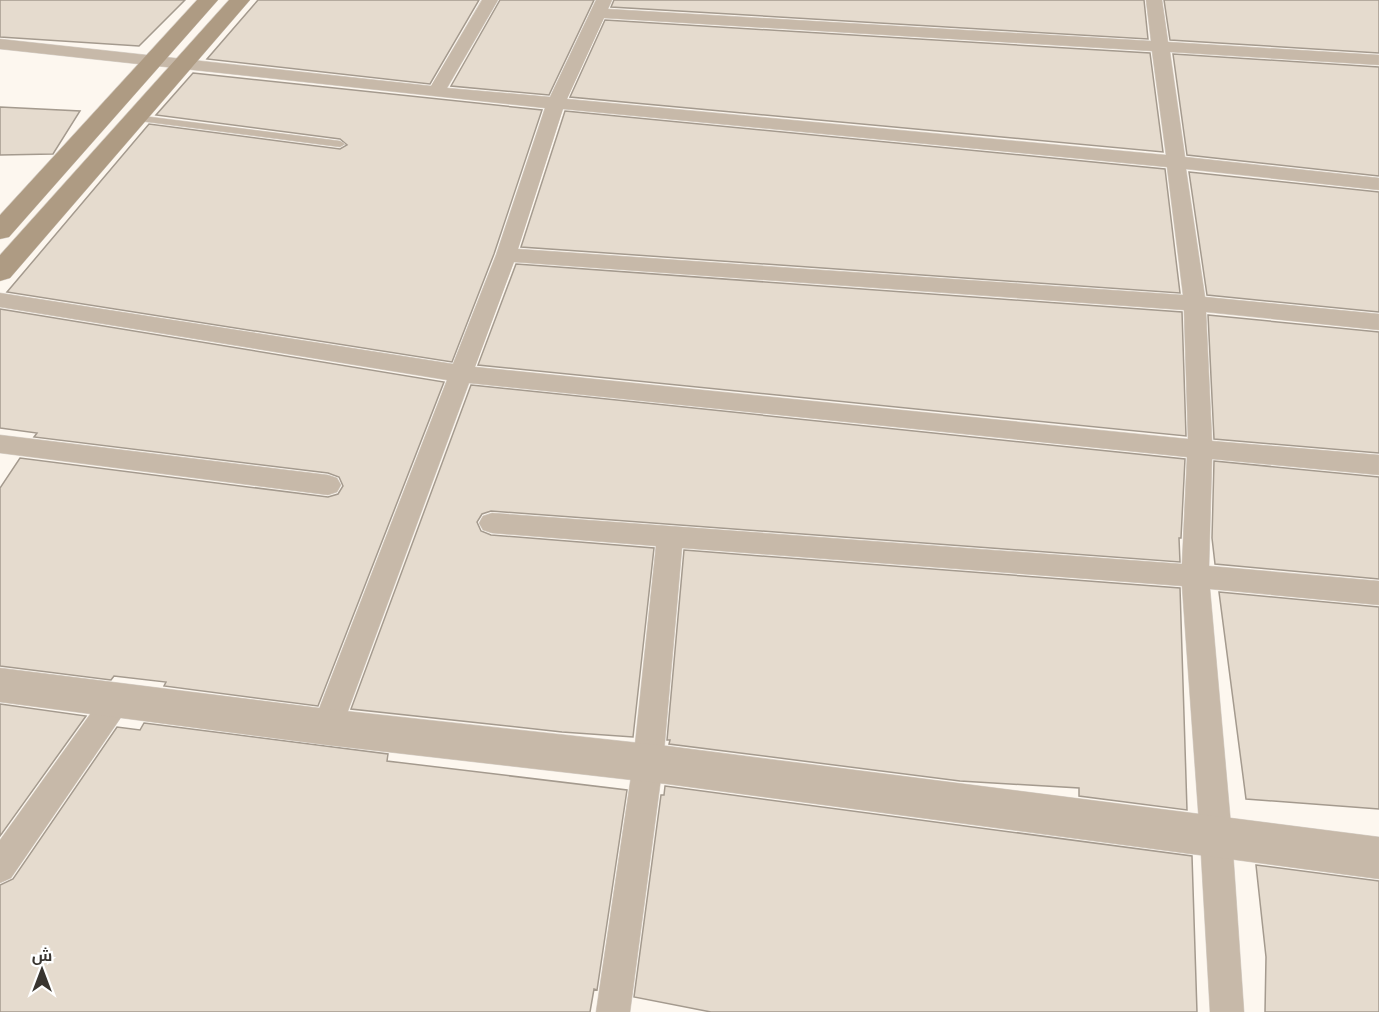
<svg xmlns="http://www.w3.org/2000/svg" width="1379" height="1012" font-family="'Golos Text',Cairo,sans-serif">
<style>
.building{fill:#e5dbce;stroke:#a49a8e;stroke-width:1.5}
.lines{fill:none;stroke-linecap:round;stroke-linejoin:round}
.service-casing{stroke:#dad4cd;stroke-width:1}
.minor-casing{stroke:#dad4cd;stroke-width:1}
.tertiary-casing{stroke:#dad4cd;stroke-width:1}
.secondary-casing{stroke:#dad4cd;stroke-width:1}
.service{fill:#c7b9a9;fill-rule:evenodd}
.minor{fill:#c7b9a9;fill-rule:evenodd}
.tertiary{fill:#c7b9a9;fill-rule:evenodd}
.secondary{fill:#ae9b83;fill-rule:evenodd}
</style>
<rect width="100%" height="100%" fill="#fdf7ef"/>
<path class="building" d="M0 0H185L139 46 0 37Z
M258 0H479L430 84 207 59Z
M500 0H594L549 95 451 86Z
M614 0H1144L1148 39 611 7Z
M1164 0H1379V53L1170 40Z
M605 20 1150 53 1163 152 570 97Z
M1173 54 1379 67V176L1187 155Z
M193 73 542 110 494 254 452 362 7 292 149 124 340 149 347 145 340 139 156 115Z
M0 107 80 111 53 154 0 155Z
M565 111 1165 169 1180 293 521 247Z
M1189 172 1379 192V312L1207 295Z
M516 264 1182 312 1186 436 478 365Z
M0 309 444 382 318 706 164 686 166 682 114 676 111 680 0 666V488L20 458 328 497 338 494 343 486 339 477 328 473 34 437 37 433 0 428Z
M1208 315 1379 332V453L1214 439Z
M471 385 1185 459 1181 538H1179L1180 562 491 511 482 514 477 522 481 531 491 535 654 548 633 737 562 732 351 709Z
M1214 461 1379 477V579L1215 564 1212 538Z
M684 550 1180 588 1187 810 1079 796V788L960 781 669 744 670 740H667Z
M1219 592 1379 607V809L1246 799Z
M0 704 86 716 0 836Z
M144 723 388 754 387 761 627 790 597 990 594 989 590 1012H0V885L13 879 117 727 140 730Z
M665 786 1192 856 1197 1012H711L634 997 661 795H664Z
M1256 865 1379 881V1012H1265L1266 957Z"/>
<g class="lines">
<defs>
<path id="service" d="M135 115 340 141 345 144 340 147 132 120 130 118Z"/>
<path id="minor" d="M482 0H498L447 88 550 97 596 0H612L608 9 1151 41 1146 0H1162L1168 42 1379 55V65L1170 52 1185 157 1379 178V190L1186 169 1205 297 1379 314V330L1206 312 1212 441 1379 455V475L1212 459 1209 566 1379 581V605L1210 589 1232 837 1244 1012H1210L1200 837 1182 586 682 548 663 763 630 1012H596L633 763 656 546 492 533 483 530 479 523 483 516 492 513 1182 564 1187 457 469 383 342 727 337 737 327 741 317 737 312 727 447 380 0 307V293L453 364 496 255 545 108 0 49V39L431 86ZM604 18 1152 51 1166 155 567 99ZM563 109 1167 167 1183 295 518 249ZM514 262 1184 310 1188 439 475 367Z
M0 435 328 475 337 478 341 485 337 492 328 495 0 453Z
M116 688 126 692 131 701 126 710 11 878 0 883V840L106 692Z"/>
<path id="tertiary" d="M0 668 327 709 667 746 1379 837V879L667 784 327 745 0 702Z"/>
<path id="secondary" d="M197 0H218L9 237 0 239V215Z
M229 0H250L10 278 0 281V255Z"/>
</defs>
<use href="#service" class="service-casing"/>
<use href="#minor" class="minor-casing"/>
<use href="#tertiary" class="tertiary-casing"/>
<use href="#secondary" class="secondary-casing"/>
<use href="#service" class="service"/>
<use href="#minor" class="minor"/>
<use href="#tertiary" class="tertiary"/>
<use href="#secondary" class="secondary"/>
</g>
<g transform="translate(42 970)" stroke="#ffffff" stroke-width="4.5" paint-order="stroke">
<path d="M0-4.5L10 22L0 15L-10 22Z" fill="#393530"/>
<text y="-9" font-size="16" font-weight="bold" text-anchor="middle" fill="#393530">ش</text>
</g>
</svg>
